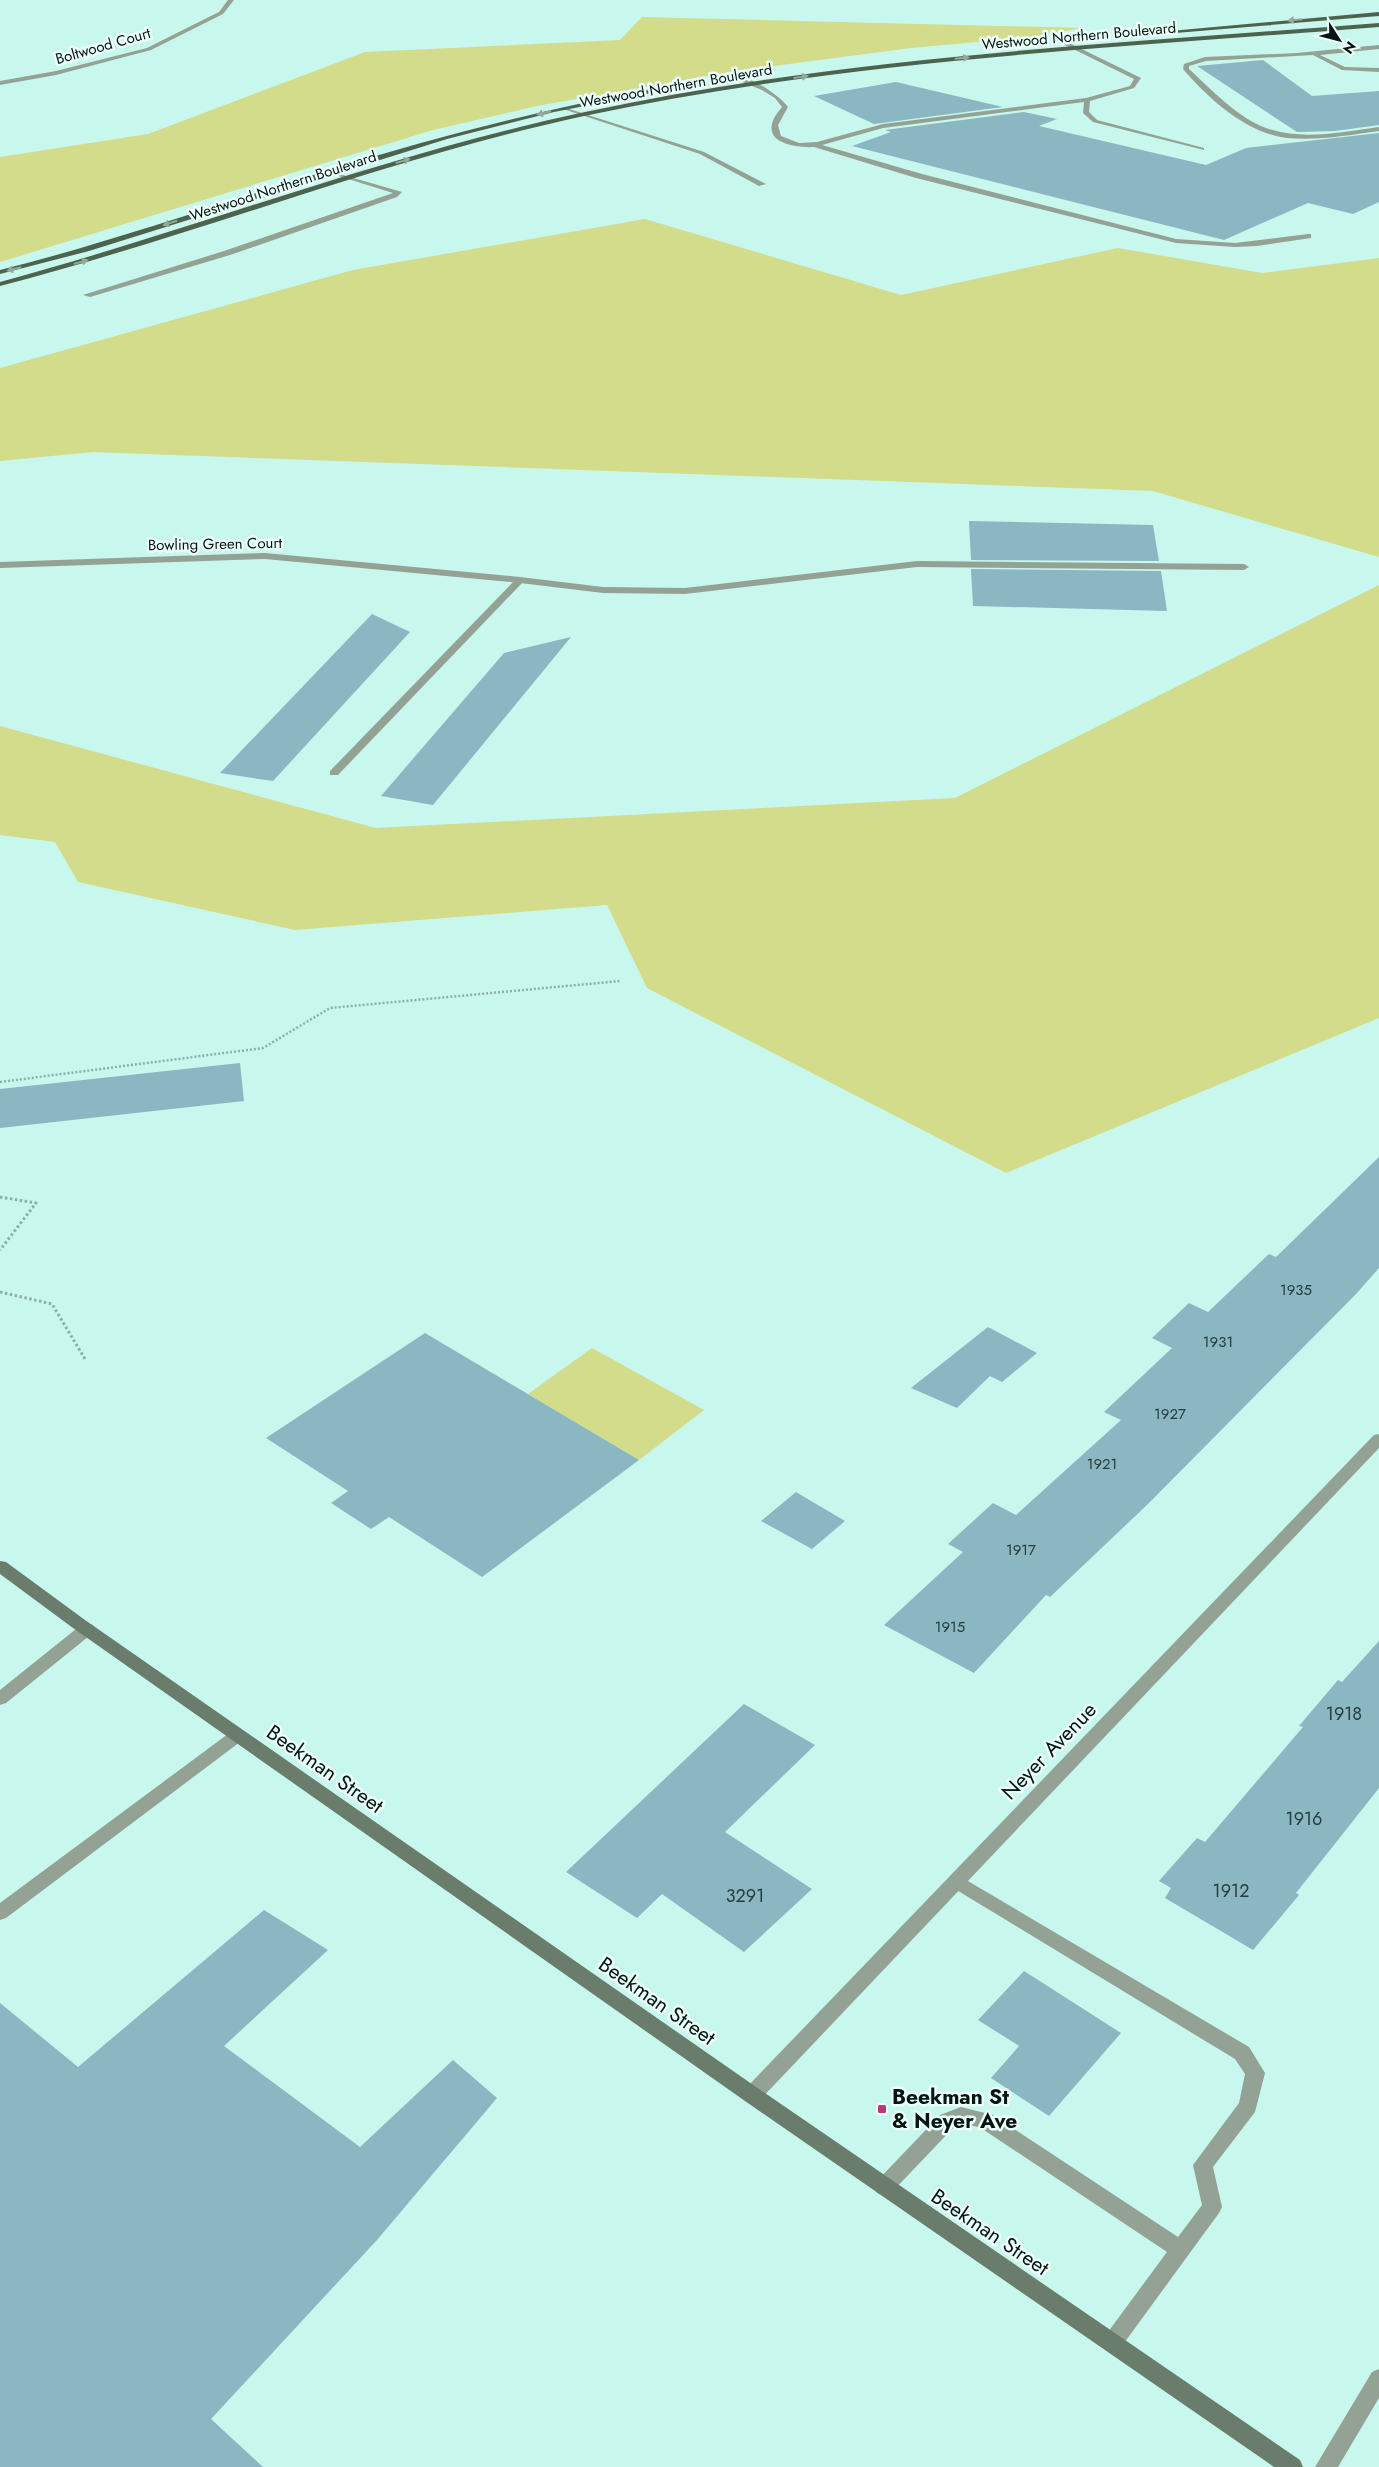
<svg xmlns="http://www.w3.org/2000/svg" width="1379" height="2467" font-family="Jost,sans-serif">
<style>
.green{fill:#d3dc8a}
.building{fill:#8ab7c2}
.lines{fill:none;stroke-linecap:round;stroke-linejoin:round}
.path-far1{stroke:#8bb0a8;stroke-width:2.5;stroke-dasharray:2 2;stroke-linecap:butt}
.path{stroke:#8bb0a8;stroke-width:3;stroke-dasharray:2.5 2.5;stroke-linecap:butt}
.service{fill:#94a195;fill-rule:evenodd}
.pedestrian{fill:#94a195;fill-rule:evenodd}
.minor{fill:#94a195;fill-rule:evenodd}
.secondary{fill:#6a7d6c;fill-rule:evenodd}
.primary{fill:#4d634f;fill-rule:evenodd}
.oneway{fill:#94a99c}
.poi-dot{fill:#ba3881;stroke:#ebfef9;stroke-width:2}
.labels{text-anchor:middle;stroke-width:5;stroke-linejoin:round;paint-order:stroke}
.far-street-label{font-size:15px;fill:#041512;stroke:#ebfef9}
.number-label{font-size:15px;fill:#263e3e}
.near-number-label{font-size:18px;fill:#263e3e}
.near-street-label{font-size:21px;fill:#041512;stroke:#ebfef9}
.near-poi-label{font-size:21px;font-weight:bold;fill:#041512;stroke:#ebfef9;text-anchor:start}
</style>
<rect width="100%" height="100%" fill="#c8f7ed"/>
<path class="green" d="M642 17 1083 28 1031 37 911 48 735 71 537 106 433 130 0 262V157L148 134 365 52 620 40Z
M645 219 901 295 1118 248 1262 273 1379 258V557L1153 491 93 452 0 461V368L353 270Z
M1379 585V1018L1006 1173 647 988 607 905 295 930 78 882 55 842 0 835V726L376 828 955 798Z
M592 1348 704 1410 639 1460 528 1394Z"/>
<path class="building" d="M1263 60 1312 96 1379 91V125L1335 131 1297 132 1197 66Z
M896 82 1003 107 874 124 814 96Z
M1024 112 1057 119 1039 126 1206 165 1246 148 1379 133V202L1353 214 1308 203 1224 240 852 146 891 132 885 130Z
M969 521 1153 525 1159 561 971 560Z
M971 569 1161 571 1167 611 973 606Z
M372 614 410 632 273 781 220 773Z
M571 637 433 805 381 796 504 653Z
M240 1063 244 1101 0 1128V1089Z
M1379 1157V1268L1357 1293 1148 1504 1050 1597 1046 1595 974 1673 884 1625 963 1552 948 1544 993 1503 1016 1515 1121 1420 1104 1412 1172 1348 1152 1338 1189 1303 1208 1312 1269 1254 1276 1257Z
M988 1327 1037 1353 1002 1382 990 1376 957 1408 911 1388Z
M425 1333 639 1460 482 1577 389 1517 371 1529 331 1503 348 1491 266 1438Z
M796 1492 845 1521 812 1549 761 1521Z
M1379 1641V1788L1296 1893 1299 1895 1253 1950 1165 1898 1171 1888 1159 1881 1197 1838 1205 1842 1303 1727 1299 1726 1338 1680 1342 1682Z
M744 1704 815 1745 725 1832 812 1889 744 1952 662 1894 637 1918 566 1872Z
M264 1910 328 1950 224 2046 360 2147 453 2060 497 2098 377 2240 211 2419 263 2467H0V2003L78 2067Z
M1024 1971 1121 2033 1049 2116 991 2078 1019 2046 978 2020Z"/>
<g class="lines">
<path class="path-far1" d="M0 1082 263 1048 330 1008 620 981"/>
<path class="path" d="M0 1197 36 1203 0 1250
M0 1292 52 1304 85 1359"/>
<path class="service" d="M1061 39 1141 78 1134 88 1090 101 1089 112 1097 120 1204 148V150L1093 122 1083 113 1084 102 883 128 822 145 922 174 1176 239 1235 243 1308 234H1311V238L1257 246 1235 247 1176 243 916 178 814 147C800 148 767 145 772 124 773 118 778 112 782 107L775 98 762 90 732 78C745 71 780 96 788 107L778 125 781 136 799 143 817 142 883 124 1086 98 1130 86 1134 79 1059 42Z
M1379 45V49L1320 55 1345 67 1379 68V72L1342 70 1313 55 1206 61 1189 66V69C1211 89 1234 114 1261 126 1298 142 1341 132 1379 127V131C1349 135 1318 141 1287 138 1246 133 1209 99 1183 69L1184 64 1205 57 1297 53Z
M563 107 704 152 766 184 759 186 700 154 563 109Z
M329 171 402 192 397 197 230 255 90 297 83 295 224 251 393 193 329 173Z
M917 561 1244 564 1249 567 1244 570 917 567 685 594 603 593 520 583 515 580 520 577 603 587 685 588Z
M87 1623 93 1625 95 1629 93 1633 6 1703 0 1705V1690L81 1625Z
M238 1729 244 1731 246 1735 244 1739 6 1918 0 1920V1903L232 1731Z
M956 1874 1249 2047 1265 2073 1255 2112 1213 2167 1222 2207 1219 2213 1119 2350 1112 2352 1105 2350 1102 2343 1105 2336 1167 2252 981 2128 962 2123 954 2127 891 2193 884 2196 877 2193 874 2187 877 2181 940 2115 961 2107 993 2115 1178 2237 1202 2205 1193 2165 1239 2103 1245 2074 1235 2059 950 1886 947 1881 950 1876Z"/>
<path class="pedestrian" d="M520 577 523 578V582L338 775H330V771L517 578Z"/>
<path class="minor" d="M228 0H234L223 14 151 50 56 75 0 85V81L56 71 147 48 219 12Z
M265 553 520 577 525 580 520 583 265 559 0 568V562Z
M1379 1434V1448L759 2101 752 2103 745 2101 742 2095 745 2089 1374 1435Z
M1379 2369V2398L1338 2467H1315L1372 2372Z"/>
<path class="secondary" d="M0 1561 6 1562 85 1620 759 2089 1300 2460 1303 2467H1274L745 2101 73 1628 0 1574Z"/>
<path class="primary" d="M1379 12V16L1151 35 1148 33Z
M1379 23V27C1114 48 845 60 584 116 386 159 196 235 0 286V282C196 229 386 154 585 112 845 56 1114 44 1379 23Z
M665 87 667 90 554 112 447 139 89 251 0 274V270C112 242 222 203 332 169 442 135 552 107 665 87Z"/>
</g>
<defs><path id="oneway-solid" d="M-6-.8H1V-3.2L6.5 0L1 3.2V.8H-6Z" transform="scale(1.25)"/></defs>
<g class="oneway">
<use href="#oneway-solid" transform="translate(1295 20) rotate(175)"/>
<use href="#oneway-solid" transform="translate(962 58) rotate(-5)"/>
<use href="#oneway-solid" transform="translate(801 77) rotate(-8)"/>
<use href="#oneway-solid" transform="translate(544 113) rotate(167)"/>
<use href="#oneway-solid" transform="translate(403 161) rotate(-16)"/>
<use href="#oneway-solid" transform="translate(170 223) rotate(162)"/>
<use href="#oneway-solid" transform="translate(81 262) rotate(-16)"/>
<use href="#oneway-solid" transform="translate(14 269) rotate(166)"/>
</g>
<rect class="poi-dot" x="877" y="2104" width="10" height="10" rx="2.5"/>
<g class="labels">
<g class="far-street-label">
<text transform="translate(1079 36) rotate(-5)" y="5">Westwood Northern Boulevard</text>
<text transform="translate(103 46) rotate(-16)" y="5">Boltwood Court</text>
<text transform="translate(676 86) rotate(-10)" y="5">Westwood Northern Boulevard</text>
<text transform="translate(283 186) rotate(-18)" y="5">Westwood Northern Boulevard</text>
<text transform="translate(215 544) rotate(-1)" y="5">Bowling Green Court</text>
</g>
<g class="number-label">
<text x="1296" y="1295">1935</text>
<text x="1218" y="1347">1931</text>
<text x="1170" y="1419">1927</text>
<text x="1102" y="1469">1921</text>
<text x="1021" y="1555">1917</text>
<text x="950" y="1632">1915</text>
</g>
<g class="near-number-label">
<text x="1344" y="1720">1918</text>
<text x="1304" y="1825">1916</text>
<text x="1231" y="1897">1912</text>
<text x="745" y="1902">3291</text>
</g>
<g class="near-street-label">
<text transform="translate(1049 1751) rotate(-46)" y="7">Neyer Avenue</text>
<text transform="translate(325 1769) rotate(35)" y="7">Beekman Street</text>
<text transform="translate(657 2001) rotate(35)" y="7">Beekman Street</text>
<text transform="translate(990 2232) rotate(34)" y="7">Beekman Street</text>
</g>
<g class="near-poi-label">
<text x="892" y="2104">Beekman St<tspan x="892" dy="24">&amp; Neyer Ave</tspan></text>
</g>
</g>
<g transform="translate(1339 40) rotate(126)" stroke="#ebfef9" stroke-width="4" paint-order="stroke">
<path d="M0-4L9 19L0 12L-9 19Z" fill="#041512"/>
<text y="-8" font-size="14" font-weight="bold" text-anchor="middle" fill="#041512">N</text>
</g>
</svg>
